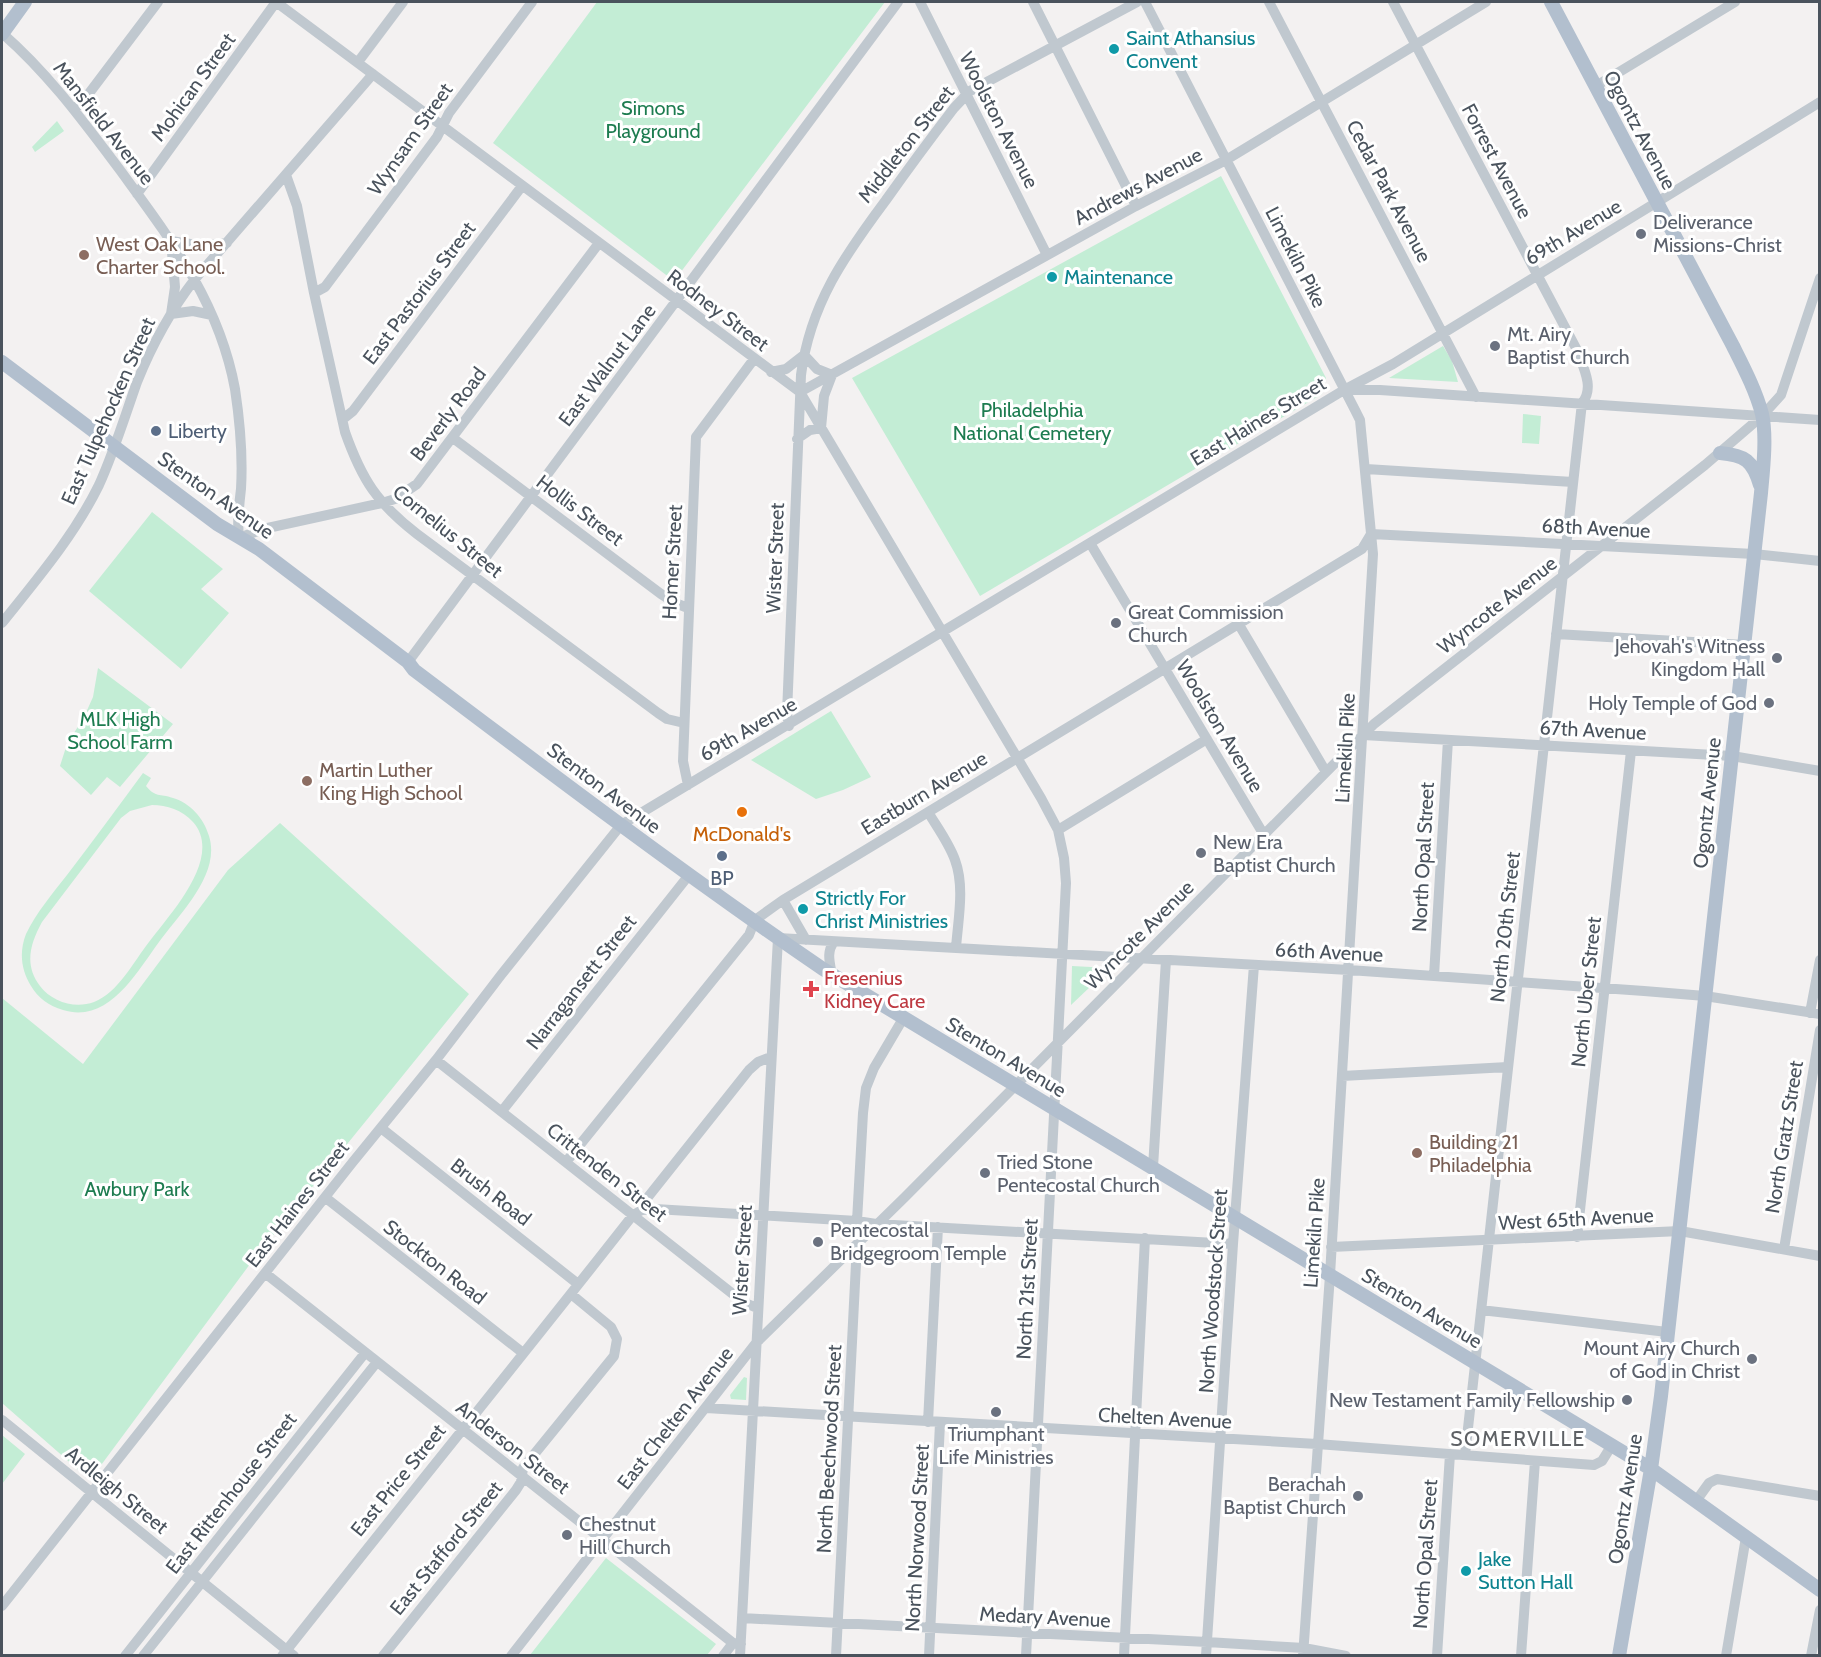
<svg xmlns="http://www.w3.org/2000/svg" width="1821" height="1657" font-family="Cabin,sans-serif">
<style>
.green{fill:#c3edd5;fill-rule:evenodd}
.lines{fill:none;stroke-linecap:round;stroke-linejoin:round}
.minor{stroke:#c0c8cf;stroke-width:10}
.major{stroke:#b2bfce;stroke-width:14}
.culture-dot{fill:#0f9aa8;stroke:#fff;stroke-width:2}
.worship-dot{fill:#6b7280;stroke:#fff;stroke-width:2}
.education-dot{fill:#8d6e63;stroke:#fff;stroke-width:2}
.service-dot{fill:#5c6f8a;stroke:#fff;stroke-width:2}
.food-dot{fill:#e8710a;stroke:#fff;stroke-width:2}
.health-dot{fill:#e0444e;stroke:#fff;stroke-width:2}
.labels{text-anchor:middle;stroke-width:6;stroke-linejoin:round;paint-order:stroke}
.culture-label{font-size:20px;fill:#0d838f;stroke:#fff;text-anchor:start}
.street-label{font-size:20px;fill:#4a535d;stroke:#fff}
.park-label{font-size:20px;fill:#1d7c50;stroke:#fff}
.worship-label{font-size:20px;fill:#5b616d;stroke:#fff;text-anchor:start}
.education-label{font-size:20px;fill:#785e54;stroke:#fff;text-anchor:start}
.service-label{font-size:20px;fill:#4e5e75;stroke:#fff;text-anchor:start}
.food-label{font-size:20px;fill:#c56008;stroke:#fff}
.health-label{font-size:20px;fill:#be3a42;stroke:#fff;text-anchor:start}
.neighbourhood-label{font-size:21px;letter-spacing:1.5px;fill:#5e6165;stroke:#fff}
</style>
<rect width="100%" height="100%" fill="#f3f1f1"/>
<path class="green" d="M597 2H885L674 281 493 143Z
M57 121 64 131 35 152 32 147Z
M1221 176 1326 378 1322 394 980 596 852 378Z
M1443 346 1452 361 1458 382 1389 378Z
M1523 414 1541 416 1539 444 1522 443Z
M152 512 223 569 201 589 229 613 181 669 89 591Z
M98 668 173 724 120 787 107 777 91 795 60 766 67 744 84 717 93 697Z
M831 711 871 777 843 790 816 799 751 760Z
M143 773 151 778 146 786C156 798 159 793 173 798 190 803 204 818 209 836 221 874 180 913 159 942 136 973 109 1024 63 1010 49 1006 38 998 31 986 21 970 19 952 26 934 36 913 53 893 67 875 93 841 118 807 143 773ZM152 805C167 805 182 810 193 822 224 857 170 914 149 942 134 961 118 993 94 1002 75 1009 52 1002 40 986 24 965 30 944 42 922L121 818 130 811Z
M280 823 469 994 253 1260 90 1480 2 1403V998L83 1064 228 870Z
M1072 966 1110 968 1071 1005Z
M744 1377 747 1378 746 1400 731 1399 730 1395Z
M2 1435 25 1454 2 1484Z
M606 1558 716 1644 707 1655H530Z"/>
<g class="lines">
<path class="minor" d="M276 2 800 392 1041 798 1058 830 1064 858 1066 883 1026 1656
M920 2 1047 255
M1033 2 1136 206
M1145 2 1355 410 1360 420 1373 554 1330 1275 1303 1656
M1269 2 1476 397
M1393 2 1577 350C1583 367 1595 388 1582 403L1465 1455
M2 33C48 73 83 121 120 170 171 240 219 302 235 389 240 422 243 455 241 489 239 506 237 521 239 538L263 529 382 503 395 499 417 484 599 243
M358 62 403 2
M1596 86 1735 2
M75 109 87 96 158 2
M286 175 297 206 314 293 345 432C362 480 377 503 417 534L658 713 667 719 684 723
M137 194 276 2
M314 293 325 287 437 137 449 113 532 2
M212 315 193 311 171 314 175 287 171 241 203 246 227 243
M771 372 786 369 804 355 817 369 832 375 824 396 821 428 810 430 797 439
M1347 390H1380L1820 420
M800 392 1136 206 1226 160 1486 2
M343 419 353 411 522 186
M453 438 661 594 675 603 688 608
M1366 469 1573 482
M1090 543 1264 835
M2 623C37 579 74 536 99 485 114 452 125 416 137 382 152 345 171 310 195 279L373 74
M1238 623 1326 772
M1556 634 1744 645
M408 662 898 2
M789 726 787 713 801 375C810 304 845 255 886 200 908 169 931 138 954 108L970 91 1137 2
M1363 735 1732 756 1820 771
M688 785 683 761 696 437 754 359
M928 812C937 827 949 843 955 860 965 887 958 920 956 948
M1058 830 1207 739
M783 900 806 940
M832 975C830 963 826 952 834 942
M1434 976 1448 740
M1810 1013 1820 960
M436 1060 743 1302 757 1308
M1342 1076 1508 1067
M502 1111 689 875
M381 1128 578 1284
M566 1162 749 935 755 920 783 900 1362 549 1371 534 1754 554 1820 561
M1153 1167 1166 960
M326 1198 523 1353
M642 1210 648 1197 749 1070 758 1062 771 1057
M857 1221 863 1113 866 1088 874 1068 904 1017
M1577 1237 1631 751
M1331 1247 1680 1231 1820 1256
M1784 1249 1820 1030
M265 1273 733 1643 741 1644
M1481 1310 1667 1332
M706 1408 1317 1444 1594 1465 1602 1461 1612 1445
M2 1420 294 1656
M928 1422 938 1227
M1696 1501 1709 1483 1717 1479 1820 1496
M2 1606 352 1163 436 1060 501 975 621 825 1344 390 1393 364 1820 102
M742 1618 1207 1642 1304 1648 1346 1656
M125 1656 365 1353
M143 1656 377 1362
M282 1656C399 1508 517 1363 633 1215L642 1210 655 1209 857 1221 876 1224 1233 1244
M383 1656 516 1490 521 1482 523 1468 614 1356 617 1339 611 1327 571 1294
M511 1656 756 1343 905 1197 1352 746 1374 724 1705 465 1762 416 1781 395 1820 278
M723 1656 733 1643
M740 1656 778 938 1349 970 1644 991 1705 996 1820 1014
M836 1656 857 1244
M929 1656 940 1423
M1124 1656 1145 1238
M1206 1656 1233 1244 1254 965
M1437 1656 1450 1454
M1521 1656 1535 1461
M1726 1656 1746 1537
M1811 1656 1820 1610"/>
<path class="major" d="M1551 2 1733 346C1744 368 1756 391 1762 414 1767 436 1763 471 1761 493L1661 1396 1651 1469 1619 1656
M2 34 25 2
M2 362 217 524 259 549 408 662 414 670C549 772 684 874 823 969L1651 1469 1820 1590
M1720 453C1745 455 1753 461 1760 485"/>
</g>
<g class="culture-dot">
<circle cx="1114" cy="49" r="6"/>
<circle cx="1052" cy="277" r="6"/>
<circle cx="803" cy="909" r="6"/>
<circle cx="1466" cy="1571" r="6"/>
</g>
<g class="worship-dot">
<circle cx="1641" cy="234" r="6"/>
<circle cx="1495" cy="346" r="6"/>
<circle cx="1116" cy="623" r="6"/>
<circle cx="1777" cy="658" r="6"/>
<circle cx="1769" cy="703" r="6"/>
<circle cx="1201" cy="853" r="6"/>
<circle cx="985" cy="1173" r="6"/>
<circle cx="818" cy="1242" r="6"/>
<circle cx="1752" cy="1359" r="6"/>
<circle cx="1627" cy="1400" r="6"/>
<circle cx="996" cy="1412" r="6"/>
<circle cx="1358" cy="1496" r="6"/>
<circle cx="567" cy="1535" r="6"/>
</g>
<g class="education-dot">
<circle cx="84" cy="255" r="6"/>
<circle cx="307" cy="781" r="6"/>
<circle cx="1417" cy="1153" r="6"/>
</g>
<g class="service-dot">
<circle cx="156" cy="431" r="6"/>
<circle cx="722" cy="856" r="6"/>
</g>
<circle class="food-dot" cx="742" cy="812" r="6"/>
<path class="health-dot" d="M808 980h6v6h6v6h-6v6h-6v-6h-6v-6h6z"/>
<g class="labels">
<g class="culture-label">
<text x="1126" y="45">Saint Athansius<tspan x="1126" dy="23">Convent</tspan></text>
<text x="1064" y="284">Maintenance</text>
<text x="815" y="905">Strictly For<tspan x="815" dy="23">Christ Ministries</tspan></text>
<text x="1478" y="1566">Jake<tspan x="1478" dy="23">Sutton Hall</tspan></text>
</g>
<g class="street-label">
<text transform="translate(193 87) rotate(-54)" y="7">Mohican Street</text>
<text transform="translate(999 120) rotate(63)" y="7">Woolston Avenue</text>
<text transform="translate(104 123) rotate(52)" y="7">Mansfield Avenue</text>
<text transform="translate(1640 130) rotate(62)" y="7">Ogontz Avenue</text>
<text transform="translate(410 139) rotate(-55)" y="7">Wynsam Street</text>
<text transform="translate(906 144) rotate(-52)" y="7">Middleton Street</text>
<text transform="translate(1497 161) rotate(62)" y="7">Forrest Avenue</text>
<text transform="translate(1138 186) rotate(-28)" y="7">Andrews Avenue</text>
<text transform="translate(1389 191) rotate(62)" y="7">Cedar Park Avenue</text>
<text transform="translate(1573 232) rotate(-31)" y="7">69th Avenue</text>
<text transform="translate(1296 257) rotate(63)" y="7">Limekiln Pike</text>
<text transform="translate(419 293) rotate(-53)" y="7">East Pastorius Street</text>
<text transform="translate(718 310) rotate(37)" y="7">Rodney Street</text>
<text transform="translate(607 365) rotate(-53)" y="7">East Walnut Lane</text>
<text transform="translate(108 411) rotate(-66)" y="7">East Tulpehocken Street</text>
<text transform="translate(448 414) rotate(-53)" y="7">Beverly Road</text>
<text transform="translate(1258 421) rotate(-31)" y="7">East Haines Street</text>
<text transform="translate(216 495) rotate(35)" y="7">Stenton Avenue</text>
<text transform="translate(580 510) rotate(37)" y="7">Hollis Street</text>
<text transform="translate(1596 528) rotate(3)" y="7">68th Avenue</text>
<text transform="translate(448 531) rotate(39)" y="7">Cornelius Street</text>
<text transform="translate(775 558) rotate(-88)" y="7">Wister Street</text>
<text transform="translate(672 562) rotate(-87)" y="7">Homer Street</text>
<text transform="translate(1497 605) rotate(-38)" y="7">Wyncote Avenue</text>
<text transform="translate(1220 726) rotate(59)" y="7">Woolston Avenue</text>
<text transform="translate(748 729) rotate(-30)" y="7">69th Avenue</text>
<text transform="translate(1593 730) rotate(3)" y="7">67th Avenue</text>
<text transform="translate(1345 748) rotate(-87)" y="7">Limekiln Pike</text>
<text transform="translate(604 788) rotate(37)" y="7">Stenton Avenue</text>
<text transform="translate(924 793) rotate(-31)" y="7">Eastburn Avenue</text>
<text transform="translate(1707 803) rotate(-84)" y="7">Ogontz Avenue</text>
<text transform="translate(1423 857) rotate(-87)" y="7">North Opal Street</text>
<text transform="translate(1505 927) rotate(-84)" y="7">North 20th Street</text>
<text transform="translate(1139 935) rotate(-45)" y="7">Wyncote Avenue</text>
<text transform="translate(1329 952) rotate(3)" y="7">66th Avenue</text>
<text transform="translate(581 982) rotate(-52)" y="7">Narragansett Street</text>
<text transform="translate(1586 992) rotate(-84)" y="7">North Uber Street</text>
<text transform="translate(1006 1057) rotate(31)" y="7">Stenton Avenue</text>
<text transform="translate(1784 1137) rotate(-81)" y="7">North Gratz Street</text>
<text transform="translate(607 1172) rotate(38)" y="7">Crittenden Street</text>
<text transform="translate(491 1192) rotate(38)" y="7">Brush Road</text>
<text transform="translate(297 1204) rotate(-52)" y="7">East Haines Street</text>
<text transform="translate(1576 1219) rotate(-3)" y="7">West 65th Avenue</text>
<text transform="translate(1314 1233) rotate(-86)" y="7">Limekiln Pike</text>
<text transform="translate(742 1260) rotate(-87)" y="7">Wister Street</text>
<text transform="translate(435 1262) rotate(38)" y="7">Stockton Road</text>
<text transform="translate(1027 1289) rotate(-87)" y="7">North 21st Street</text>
<text transform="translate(1213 1291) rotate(-86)" y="7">North Woodstock Street</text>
<text transform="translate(1422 1308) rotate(31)" y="7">Stenton Avenue</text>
<text transform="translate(675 1418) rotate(-52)" y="7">East Chelten Avenue</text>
<text transform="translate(1165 1418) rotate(3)" y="7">Chelten Avenue</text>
<text transform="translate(513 1447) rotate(38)" y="7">Anderson Street</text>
<text transform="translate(829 1449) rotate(-87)" y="7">North Beechwood Street</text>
<text transform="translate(398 1480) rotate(-51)" y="7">East Price Street</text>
<text transform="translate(117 1490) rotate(39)" y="7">Ardleigh Street</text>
<text transform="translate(231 1493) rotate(-52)" y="7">East Rittenhouse Street</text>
<text transform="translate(1625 1499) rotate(-81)" y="7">Ogontz Avenue</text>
<text transform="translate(917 1538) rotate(-87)" y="7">North Norwood Street</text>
<text transform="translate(446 1548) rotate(-51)" y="7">East Stafford Street</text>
<text transform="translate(1425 1554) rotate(-86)" y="7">North Opal Street</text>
<text transform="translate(1045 1617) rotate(3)" y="7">Medary Avenue</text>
</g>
<g class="park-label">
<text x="653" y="115">Simons<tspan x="653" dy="23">Playground</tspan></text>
<text x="1032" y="417">Philadelphia<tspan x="1032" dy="23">National Cemetery</tspan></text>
<text x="120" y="726">MLK High<tspan x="120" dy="23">School Farm</tspan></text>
<text x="137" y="1196">Awbury Park</text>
</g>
<g class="worship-label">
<text x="1653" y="229">Deliverance<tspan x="1653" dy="23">Missions-Christ</tspan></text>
<text x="1507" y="341">Mt. Airy<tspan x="1507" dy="23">Baptist Church</tspan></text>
<text x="1128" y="619">Great Commission<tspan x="1128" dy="23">Church</tspan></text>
<text x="1765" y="653" text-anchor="end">Jehovah's Witness<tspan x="1765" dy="23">Kingdom Hall</tspan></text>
<text x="1757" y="710" text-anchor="end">Holy Temple of God</text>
<text x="1213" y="849">New Era<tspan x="1213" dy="23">Baptist Church</tspan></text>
<text x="997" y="1169">Tried Stone<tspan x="997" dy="23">Pentecostal Church</tspan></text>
<text x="830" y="1237">Pentecostal<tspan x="830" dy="23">Bridgegroom Temple</tspan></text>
<text x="1740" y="1355" text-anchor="end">Mount Airy Church<tspan x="1740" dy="23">of God in Christ</tspan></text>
<text x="1615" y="1407" text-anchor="end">New Testament Family Fellowship</text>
<text x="996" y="1441" text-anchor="middle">Triumphant<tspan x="996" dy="23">Life Ministries</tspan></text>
<text x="1346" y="1491" text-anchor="end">Berachah<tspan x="1346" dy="23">Baptist Church</tspan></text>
<text x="579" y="1531">Chestnut<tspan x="579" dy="23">Hill Church</tspan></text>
</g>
<g class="education-label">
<text x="96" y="251">West Oak Lane<tspan x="96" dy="23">Charter School.</tspan></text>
<text x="319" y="777">Martin Luther<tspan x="319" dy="23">King High School</tspan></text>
<text x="1429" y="1149">Building 21<tspan x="1429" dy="23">Philadelphia</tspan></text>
</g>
<g class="service-label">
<text x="168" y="438">Liberty</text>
<text x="722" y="885" text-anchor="middle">BP</text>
</g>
<g class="food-label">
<text x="742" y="841">McDonald's</text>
</g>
<g class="health-label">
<text x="824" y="985">Fresenius<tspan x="824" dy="23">Kidney Care</tspan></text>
</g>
<g class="neighbourhood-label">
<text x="1518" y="1446">SOMERVILLE</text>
</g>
</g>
<rect width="1821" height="1657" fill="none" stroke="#4a535d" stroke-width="6"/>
</svg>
